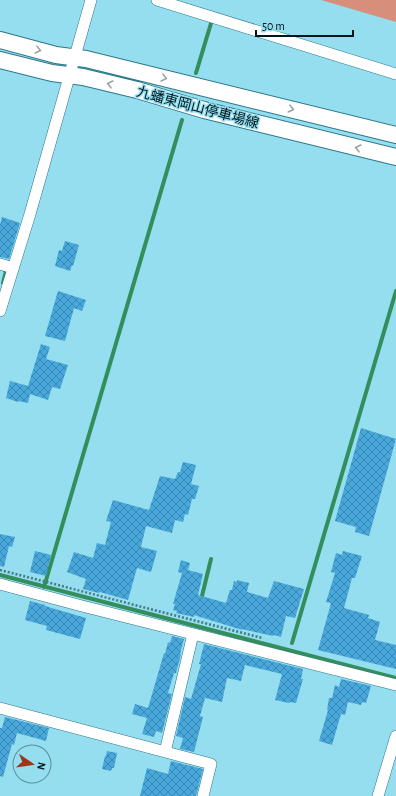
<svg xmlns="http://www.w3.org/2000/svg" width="396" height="796" font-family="'Alegreya Sans','Noto Sans JP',sans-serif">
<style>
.green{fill:#d78e7b}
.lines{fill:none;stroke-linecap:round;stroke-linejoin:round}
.stream{stroke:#348e5b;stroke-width:4}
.building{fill:url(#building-cross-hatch)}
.street-casing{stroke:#2c7889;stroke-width:12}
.secondary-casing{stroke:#2c7889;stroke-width:18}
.path{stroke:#497884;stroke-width:2.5;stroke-dasharray:2 2;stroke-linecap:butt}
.street{stroke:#fff;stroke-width:11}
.secondary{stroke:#fff;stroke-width:16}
.oneway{stroke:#99a2a4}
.labels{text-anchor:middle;stroke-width:3;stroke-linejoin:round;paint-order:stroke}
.street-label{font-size:14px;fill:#01161b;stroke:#94def0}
</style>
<defs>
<pattern id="building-cross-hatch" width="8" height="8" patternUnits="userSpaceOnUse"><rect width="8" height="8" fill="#49a8db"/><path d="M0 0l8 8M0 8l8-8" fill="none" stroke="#3a88b1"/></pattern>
</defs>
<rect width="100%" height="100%" fill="#94def0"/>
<path class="green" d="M321 0H396V22Z"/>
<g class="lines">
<path class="stream" d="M196 73 212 20
M3 269 6 271 3 283
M0 575 396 678
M44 587 182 120
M201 600 211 559
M292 643 396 291"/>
</g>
<path class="building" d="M2 217 20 223 9 259 0 257V225Z
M65 241 79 245 73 266 72 265 70 271 55 266 59 250 62 251Z
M58 291 86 300 82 311 74 308 65 341 45 336Z
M41 344 50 347 46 359 68 365 60 389 52 387 48 400 30 394 28 403 18 401V402L6 398 10 381 28 386Z
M361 428 396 439 369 536 355 532 356 527 335 521Z
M183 462 196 465 191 484 199 486 195 499H192L188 515 185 514 183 522 175 520 172 533 146 526 141 547 157 551 151 572 137 568 128 600 100 592 99 593 83 589 86 579 67 572 74 552 93 558 97 543 105 545 111 522 106 521 113 500 149 510 160 476 175 479 178 472H180Z
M0 534 15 537 12 547 9 546 4 567 0 566Z
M35 551 51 555 46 576 30 572Z
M343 551 362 556 355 578H352L344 608 369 615 368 618 380 622 375 640 396 645V669L318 650 331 603 326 602 335 573 331 572 336 553 342 555Z
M181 560 190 563 188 570 203 574 198 595 226 603 230 590H232L234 581 237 582V580L249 583 247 592 268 598 274 581 304 589 295 618 286 616 281 637 274 635 273 636 242 629V630L194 615V617L176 613 177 611 173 610 175 604H173L182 573 178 572Z
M30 601 45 605V606L86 618 80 639 46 630 47 626 25 620Z
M172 636 184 639 180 654H181L176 673H174L168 693 172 694 162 733 156 731 154 737 142 734 147 718 132 714 135 704 148 708 164 653 165 654 168 642 170 643Z
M204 644 303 669 301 679H303L296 703 290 702 289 703 275 700 282 674 245 665 241 681 227 678 222 702 205 698 200 716 203 717 194 752 180 749 183 738 176 736 185 697 191 699 201 664H199Z
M341 679 371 686 366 703 362 702 361 705 348 702 345 715 341 714 332 745 319 741 328 710H327L329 698H332L335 685 339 687Z
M5 717 49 728 46 741 17 733 14 745 12 744 3 777 0 776V728H2Z
M107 751 117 753 114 768H112L111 771 102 769 105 756H106Z
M171 761 203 769 196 796H140L147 768 168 774Z"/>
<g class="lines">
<defs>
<path id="street" d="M157 0 396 74
M0 264 13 268
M0 311 30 214 91 0
M0 584 82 606 396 685
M0 708 211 764 203 796
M165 752 193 634
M378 796 396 736"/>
<path id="secondary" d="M0 40 56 55 86 59 396 135
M0 60 52 73 83 77 137 90 204 110 396 157"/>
</defs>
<use href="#street" class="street-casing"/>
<use href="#secondary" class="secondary-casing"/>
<path class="path" d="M0 570 262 638"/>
<use href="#street" class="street"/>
<use href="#secondary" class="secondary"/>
</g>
<defs><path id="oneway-chevron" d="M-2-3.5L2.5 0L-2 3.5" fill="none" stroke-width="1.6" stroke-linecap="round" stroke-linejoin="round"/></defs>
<g class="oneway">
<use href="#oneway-chevron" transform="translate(38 50) rotate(14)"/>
<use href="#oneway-chevron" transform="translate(164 78) rotate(14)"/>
<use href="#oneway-chevron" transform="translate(110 84) rotate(-166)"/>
<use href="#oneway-chevron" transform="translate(291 109) rotate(14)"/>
<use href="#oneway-chevron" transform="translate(358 148) rotate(-166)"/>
</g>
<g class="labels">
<g class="street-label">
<text transform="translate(198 107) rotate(15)" y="5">九蟠東岡山停車場線</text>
</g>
</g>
<g transform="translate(32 764) rotate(103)"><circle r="19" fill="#94def0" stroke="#598e9b"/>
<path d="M0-3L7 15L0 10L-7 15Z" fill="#9d351b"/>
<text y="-6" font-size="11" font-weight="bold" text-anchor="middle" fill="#01161b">N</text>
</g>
<path d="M256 30v6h97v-6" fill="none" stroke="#01161b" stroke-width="2"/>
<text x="262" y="30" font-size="12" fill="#01161b" stroke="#94def0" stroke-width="3" paint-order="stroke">50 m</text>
</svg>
